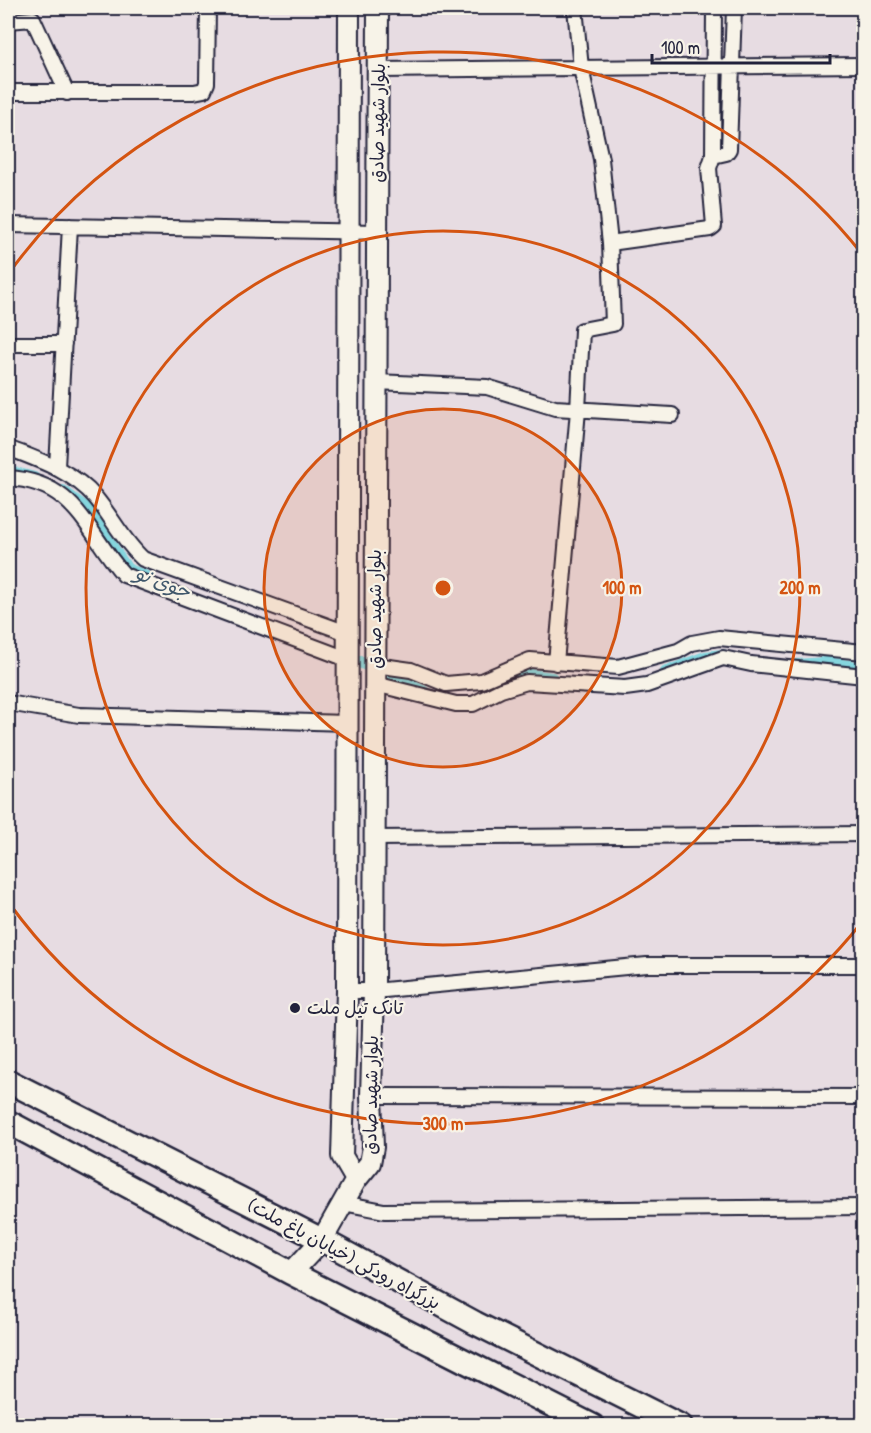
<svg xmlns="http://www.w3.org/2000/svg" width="871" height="1433" font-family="'Patrick Hand','Playpen Sans Arabic',sans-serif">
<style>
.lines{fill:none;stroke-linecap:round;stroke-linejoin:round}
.canal{stroke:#85d6de;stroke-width:12}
.minor-casing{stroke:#22223b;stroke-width:18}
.secondary-casing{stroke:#22223b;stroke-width:24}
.trunk-casing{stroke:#22223b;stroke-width:27}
.minor{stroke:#f7f3e8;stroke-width:14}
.secondary{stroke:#f7f3e8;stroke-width:20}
.trunk{stroke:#f7f3e8;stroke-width:22}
.ring{fill:none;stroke:#d45411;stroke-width:3}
.poi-dot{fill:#22223b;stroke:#f7f3e8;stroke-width:2}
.labels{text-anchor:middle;stroke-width:4.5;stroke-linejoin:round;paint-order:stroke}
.street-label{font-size:18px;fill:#22223b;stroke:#f7f3e8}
.poi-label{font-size:18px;fill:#22223b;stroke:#f7f3e8;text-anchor:start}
.water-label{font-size:20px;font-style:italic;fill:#40586c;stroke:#f7f3e8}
.centre{fill:#d45411;stroke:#f7f3e8;stroke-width:3}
.ring-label{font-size:18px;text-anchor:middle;font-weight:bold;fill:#d45411;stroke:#f7f3e8;stroke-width:4.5;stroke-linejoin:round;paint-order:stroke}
</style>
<rect width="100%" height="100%" fill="#e7dce2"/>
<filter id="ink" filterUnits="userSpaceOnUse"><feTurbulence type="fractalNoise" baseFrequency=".0167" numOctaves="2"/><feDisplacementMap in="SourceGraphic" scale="12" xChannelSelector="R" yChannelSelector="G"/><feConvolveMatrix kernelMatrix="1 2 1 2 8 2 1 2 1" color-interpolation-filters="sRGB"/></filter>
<g filter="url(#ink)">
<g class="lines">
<path class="canal" d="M8 471 34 478
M63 491 87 509 127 569 147 577
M345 655 424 692
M796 665 826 663 864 668
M666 672 705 657 723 655
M514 681 529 675 552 678"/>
<defs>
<path id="minor" d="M8 21 33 19 67 93
M379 70 864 65
M8 92H194L204 90 207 83 208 8
M713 156 726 153 729 149 734 8
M8 225 377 232
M610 243 710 229 714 226 709 168 713 156 714 8
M8 344H64
M376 382 487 387 555 408 672 415
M8 448C38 460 73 471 95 497 112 517 123 541 143 559L347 633
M57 467 70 226
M8 478C77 482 85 531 124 575L347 659
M556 663 578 410 582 330 613 324 610 243 601 159 581 68 575 8
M375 665 411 670 446 684 481 681 530 660 618 667 678 651 692 643 719 638 864 652
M375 684 456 704H473L501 690 527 682 625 688 647 685 723 658 751 664 864 676
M8 703 79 715 346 723
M374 838 864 834
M347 991H374L647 965H864
M371 1096 864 1097
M343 1203 384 1211 864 1207"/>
<path id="secondary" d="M349 8 347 991 342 1156 356 1180
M291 1273 322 1240 356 1180 370 1163 373 1147 371 1096 374 991 378 8"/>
<path id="trunk" d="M8 1081 322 1240 475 1323 681 1426
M8 1122 291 1273 593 1426"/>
</defs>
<use href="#minor" class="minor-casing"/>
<use href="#secondary" class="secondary-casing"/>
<use href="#trunk" class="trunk-casing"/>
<use href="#minor" class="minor"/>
<use href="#secondary" class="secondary"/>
<use href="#trunk" class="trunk"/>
</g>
</g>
<circle cx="443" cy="588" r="179" fill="#d45411" fill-opacity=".12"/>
<g class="ring">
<circle cx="443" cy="588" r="179"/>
<circle cx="443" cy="588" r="357"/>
<path d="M862 922A536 536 0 0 1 9 903M9 273A536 536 0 0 1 862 254"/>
</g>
<circle class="poi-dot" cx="295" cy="1008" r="6"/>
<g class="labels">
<g class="street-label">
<text transform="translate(378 123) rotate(-89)" y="6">بلوار شهید صادق</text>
<text transform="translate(375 609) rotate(-90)" y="6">بلوار شهید صادق</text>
<text transform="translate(371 1095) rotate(-89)" y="6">بلوار شهید صادق</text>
<text transform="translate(344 1254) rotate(28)" y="6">بزرگراه رودکی (خیابان باغ ملت)</text>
</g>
<g class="poi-label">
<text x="307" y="1014">تانک تیل ملت</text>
</g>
<g class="water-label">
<text transform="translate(163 582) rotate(21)" y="7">جوی نو</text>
</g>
</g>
<circle cx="443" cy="588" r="9" class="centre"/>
<g class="ring-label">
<text x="622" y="594">100 m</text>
<text x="800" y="594">200 m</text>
<text x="443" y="1130">300 m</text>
</g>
<rect width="871" height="1433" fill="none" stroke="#f7f3e8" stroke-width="30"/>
<rect x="15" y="15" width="841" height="1403" fill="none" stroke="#22223b" stroke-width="2" filter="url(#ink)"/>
<path d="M652 54v9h178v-9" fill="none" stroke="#22223b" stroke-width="3"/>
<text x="661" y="54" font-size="18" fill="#22223b" stroke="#f7f3e8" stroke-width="4.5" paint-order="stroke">100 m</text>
</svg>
